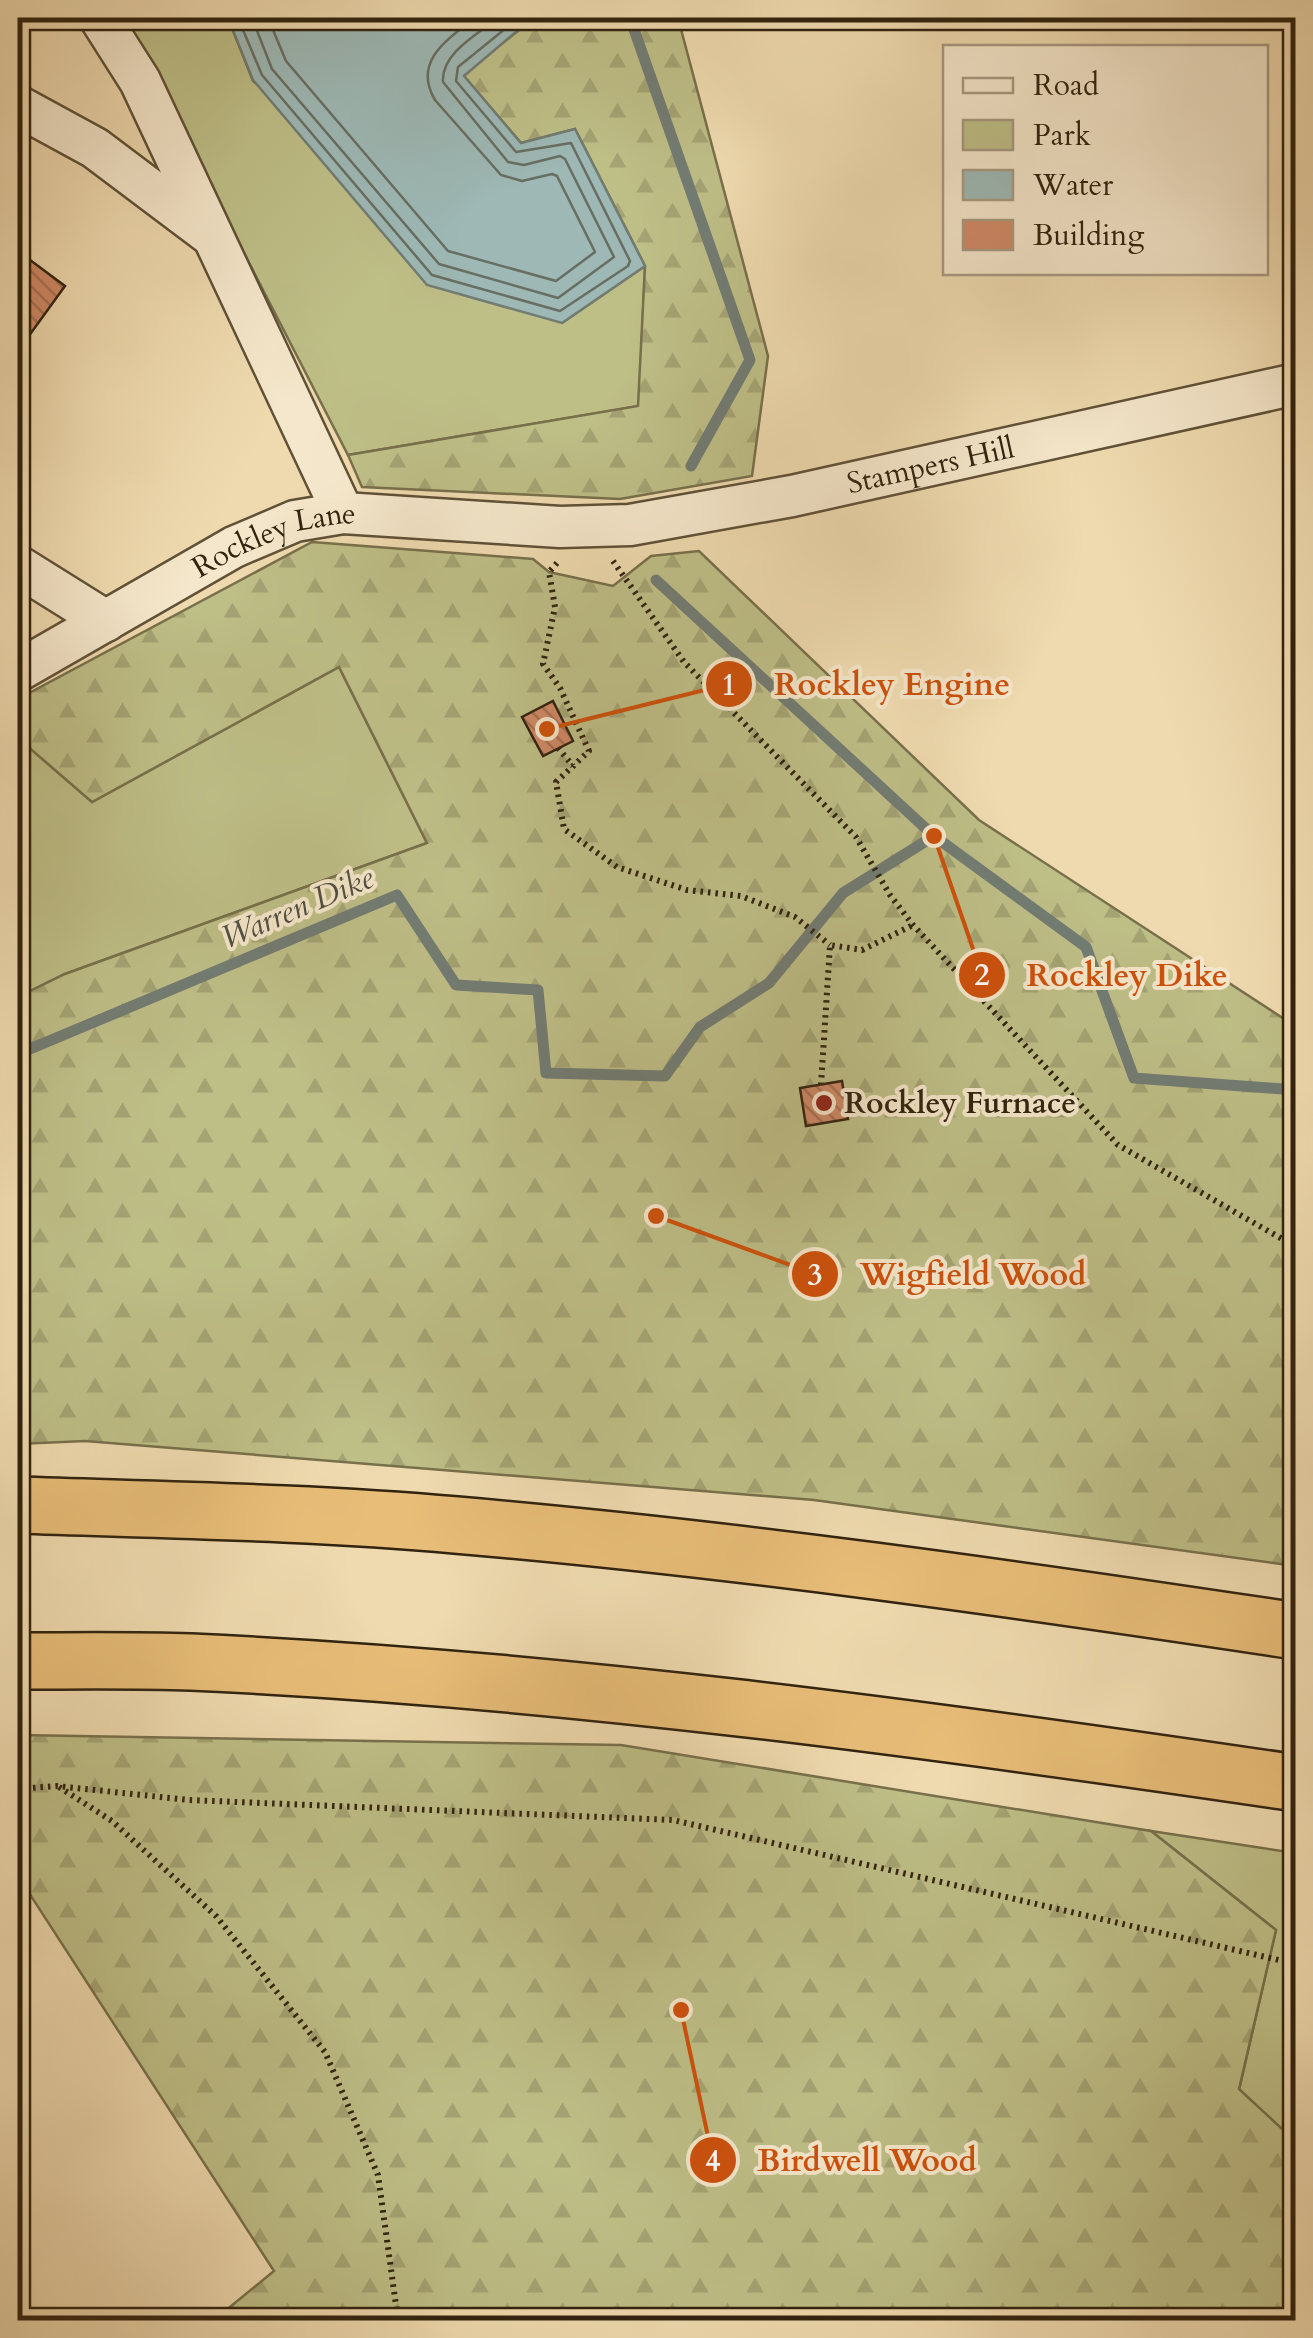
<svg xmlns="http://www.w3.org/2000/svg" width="1313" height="2338" font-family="Cardo,serif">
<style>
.green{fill:#bebe87;stroke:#78704b;stroke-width:2.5}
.forest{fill:url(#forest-firs);stroke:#78704b;stroke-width:2.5}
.water{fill:#9db8b5;stroke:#727c73;stroke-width:2.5}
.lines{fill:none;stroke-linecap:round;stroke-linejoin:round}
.shore{stroke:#676e62;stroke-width:2.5}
.stream{stroke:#727c73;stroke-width:11}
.building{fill:url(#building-back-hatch);stroke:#31230f;stroke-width:2.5}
.minor-casing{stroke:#605137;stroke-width:45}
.highway-casing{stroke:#31230f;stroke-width:60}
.path{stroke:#31230f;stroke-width:6;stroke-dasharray:2.5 5;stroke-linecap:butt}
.minor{stroke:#f5e7cb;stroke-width:40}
.highway{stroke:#e8bd78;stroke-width:55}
.poi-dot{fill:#8f2418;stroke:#f5e7cb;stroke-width:4}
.labels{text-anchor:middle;stroke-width:8;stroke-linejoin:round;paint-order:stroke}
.street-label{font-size:30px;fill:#31230f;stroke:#f5e7cb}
.poi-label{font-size:30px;font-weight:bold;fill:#31230f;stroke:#f5e7cb;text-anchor:start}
.water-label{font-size:32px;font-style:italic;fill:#515041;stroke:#f5e7cb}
.leader{fill:none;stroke:#cd510c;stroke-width:4}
.callout-dot{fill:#cd510c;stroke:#f5e7cb;stroke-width:4}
.mark-label{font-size:30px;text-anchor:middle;font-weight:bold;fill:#fff}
.callout-label{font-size:32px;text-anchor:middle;font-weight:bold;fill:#cd510c;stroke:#f5e7cb;stroke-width:8;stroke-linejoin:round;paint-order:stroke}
</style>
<defs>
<pattern id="forest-firs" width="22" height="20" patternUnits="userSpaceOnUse" patternTransform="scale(2.5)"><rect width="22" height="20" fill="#bebe87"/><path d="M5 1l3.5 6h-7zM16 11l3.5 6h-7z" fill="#a4a373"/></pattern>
<pattern id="building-back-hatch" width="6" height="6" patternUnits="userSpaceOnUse" patternTransform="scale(2.5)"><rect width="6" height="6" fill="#cf8966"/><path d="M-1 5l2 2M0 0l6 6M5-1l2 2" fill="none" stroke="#a97052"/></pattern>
</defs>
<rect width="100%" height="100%" fill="#efdaaf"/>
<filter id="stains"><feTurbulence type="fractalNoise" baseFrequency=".002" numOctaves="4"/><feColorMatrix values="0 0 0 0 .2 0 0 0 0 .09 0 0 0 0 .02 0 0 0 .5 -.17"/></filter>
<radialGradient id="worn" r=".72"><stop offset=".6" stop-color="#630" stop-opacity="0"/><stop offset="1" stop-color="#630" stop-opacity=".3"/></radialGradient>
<path class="green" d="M123 18H228L253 81 562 323 645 266 639 406 348 455Z
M339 667 427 843 65 974 18 997V738L92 802Z
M1151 1831 1295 1853V2141L1239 2090 1276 1930Z"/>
<path class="forest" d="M521 18H678L768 356 752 476 620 499 362 487 348 455 638 406 645 266 575 129 521 143 463 75 524 26Z
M312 542 533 559 549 572 613 586 651 556 699 551 979 820 1295 1026 1296 1405 1292 1415 1296 1416 1295 1566 814 1500 85 1441 18 1444V997L65 974 427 843 339 667 92 802 18 738V699Z
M18 1735 621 1745 1151 1831 1276 1930 1239 2089 1295 2141V2320H214L274 2271 18 1876Z"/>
<path class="water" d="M228 18H521L524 25 464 76 521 143 575 129 645 266 562 323 427 285 253 80Z"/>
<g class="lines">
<path class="shore" d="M238 18 262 75 432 275 560 311 628 266 630 261 571 143 516 152 456 81 458 67 511 24 512 18
M252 18 272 69 439 264 558 298 614 257 565 159 560 156 524 165 508 162 443 82C441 53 478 34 498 18
M268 18 286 61 448 251 556 281 595 252 557 176 552 174 522 181 501 175 435 100C412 61 448 39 475 18"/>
<path class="stream" d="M630 18 750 360 691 466
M656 580 934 836 1086 947 1134 1078 1296 1090
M18 1054 397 895 456 985 538 990 546 1073 665 1076 700 1027 769 983 843 893 934 836"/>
</g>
<path class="building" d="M18 251 65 286 18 351Z
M553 701 573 741 543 756 522 717Z
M842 1081 848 1119 806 1126 800 1088Z"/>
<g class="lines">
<defs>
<g id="minor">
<path d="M100 18 140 81 343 513"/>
<path d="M18 106 95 148 208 233"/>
<path d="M18 566 106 621"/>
<path id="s1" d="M18 671 234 547 295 521 343 513 560 527 630 525 792 496 1296 384"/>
</g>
<path id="highway" d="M18 1505C163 1510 310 1512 456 1525 737 1549 1016 1589 1296 1631
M18 1661C75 1661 134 1660 191 1662 562 1679 929 1729 1296 1783"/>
</defs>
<use href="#minor" class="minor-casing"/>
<use href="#highway" class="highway-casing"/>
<path class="path" d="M613 561 684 662 856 837 890 895 913 925 1118 1145 1296 1247
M557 563 549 572 555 607 543 664 560 688 589 751 556 782 564 829 617 867 687 890 741 896 795 917 830 945
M558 748 573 766
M821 1085 830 945 862 950 913 925
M59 1787 112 1821 216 1916 325 2052 378 2175 398 2320
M18 1789 57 1786 189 1800 673 1820 1296 1964"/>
<use href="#minor" class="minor"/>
<use href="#highway" class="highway"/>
</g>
<circle class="poi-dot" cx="824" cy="1103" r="10"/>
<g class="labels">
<g class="street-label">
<text dy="10" stroke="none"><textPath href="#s1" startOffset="958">Stampers Hill</textPath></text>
<text dy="10" stroke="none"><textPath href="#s1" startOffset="290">Rockley Lane</textPath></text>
</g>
<g class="poi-label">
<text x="844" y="1113">Rockley Furnace</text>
</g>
<g class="water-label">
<text transform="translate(297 907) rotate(-23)" y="11">Warren Dike</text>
</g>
</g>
<path class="leader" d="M547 729L729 684M934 836L982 975M656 1216L815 1274M681 2010L713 2160"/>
<g class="callout-dot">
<circle cx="547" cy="729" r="10"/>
<circle cx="934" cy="836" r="10"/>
<circle cx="656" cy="1216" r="10"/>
<circle cx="681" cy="2010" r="10"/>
<circle cx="729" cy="684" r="25"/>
<circle cx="982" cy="975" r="25"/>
<circle cx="815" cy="1274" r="25"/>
<circle cx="713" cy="2160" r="25"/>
</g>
<g class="mark-label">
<text x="729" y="695">1</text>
<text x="982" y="985">2</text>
<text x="815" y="1285">3</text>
<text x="713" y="2171">4</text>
</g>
<g class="callout-label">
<text x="892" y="695">Rockley Engine</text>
<text x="1127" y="986">Rockley Dike</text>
<text x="973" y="1285">Wigfield Wood</text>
<text x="867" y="2171">Birdwell Wood</text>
</g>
<rect width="1313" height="2338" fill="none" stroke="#efdaaf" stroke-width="60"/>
<rect x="20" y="20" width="1273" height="2298" fill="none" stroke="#31230f" stroke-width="5"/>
<rect x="30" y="30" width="1253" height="2278" fill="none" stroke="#31230f" stroke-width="2.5"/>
<rect x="943" y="45" width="325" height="230" fill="#f5e7cb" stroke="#a79980" stroke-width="2.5"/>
<rect x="963" y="78" width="50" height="15" fill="#f5e7cb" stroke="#a79980" stroke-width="2.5"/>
<text x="1033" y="95" font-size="30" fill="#31230f">Road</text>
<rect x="963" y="120" width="50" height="30" fill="#bebe87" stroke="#a79980" stroke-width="2.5"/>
<text x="1033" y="145" font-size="30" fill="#31230f">Park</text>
<rect x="963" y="170" width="50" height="30" fill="#9db8b5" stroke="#a79980" stroke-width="2.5"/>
<text x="1033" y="195" font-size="30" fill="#31230f">Water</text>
<rect x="963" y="220" width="50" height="30" fill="#cf8966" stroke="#a79980" stroke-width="2.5"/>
<text x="1033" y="245" font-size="30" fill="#31230f">Building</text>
<rect width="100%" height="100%" filter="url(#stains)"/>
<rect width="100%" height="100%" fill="url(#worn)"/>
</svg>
